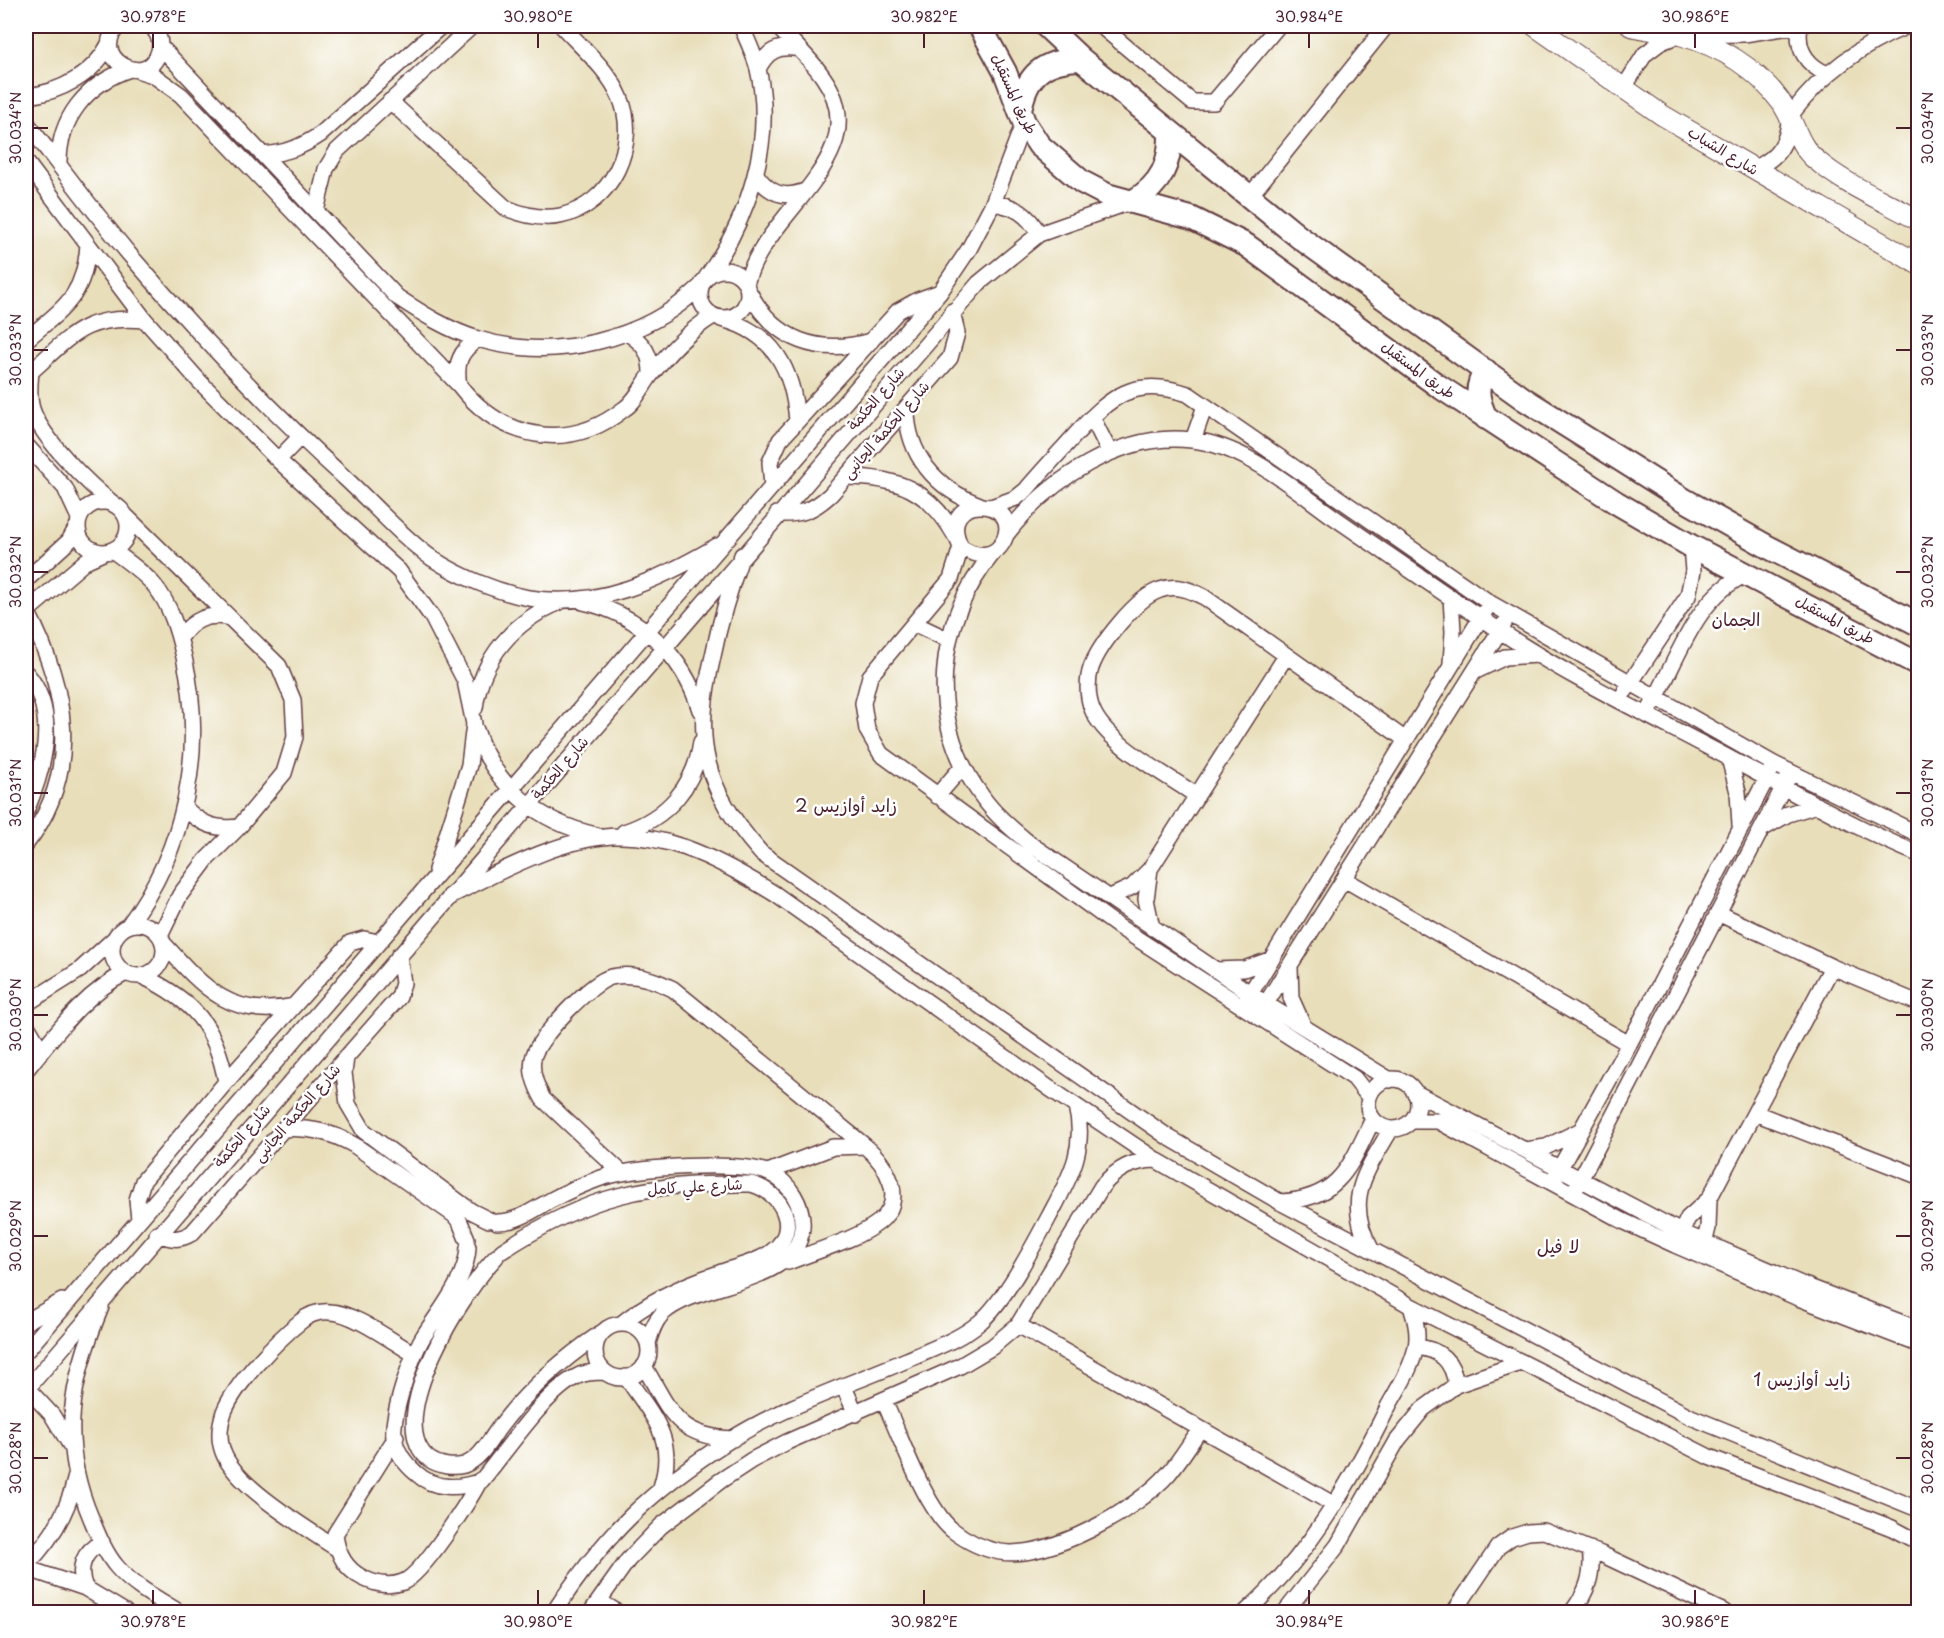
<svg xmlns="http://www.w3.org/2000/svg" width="1944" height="1638" font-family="'Playpen Sans','Playpen Sans Arabic',sans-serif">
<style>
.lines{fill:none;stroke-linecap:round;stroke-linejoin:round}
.minor-casing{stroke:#623c40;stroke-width:18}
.tertiary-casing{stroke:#623c40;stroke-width:22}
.secondary-casing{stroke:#623c40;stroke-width:26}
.minor{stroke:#fff;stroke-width:15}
.tertiary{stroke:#fff;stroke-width:20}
.secondary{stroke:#fff;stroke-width:22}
.ticks{fill:none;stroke:#4a1f2b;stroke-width:2}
.labels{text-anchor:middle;stroke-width:5;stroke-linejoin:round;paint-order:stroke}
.street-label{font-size:15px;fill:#4a1f2b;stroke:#fff}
.quarter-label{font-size:18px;fill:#4a1f2b;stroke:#fff}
.neatline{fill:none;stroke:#4a1f2b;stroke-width:2}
.ticks-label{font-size:15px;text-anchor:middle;fill:#4a1f2b}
</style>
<rect width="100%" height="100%" fill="#fff"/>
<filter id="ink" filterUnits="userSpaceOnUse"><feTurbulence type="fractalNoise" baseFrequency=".0167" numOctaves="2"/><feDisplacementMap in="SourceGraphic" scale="12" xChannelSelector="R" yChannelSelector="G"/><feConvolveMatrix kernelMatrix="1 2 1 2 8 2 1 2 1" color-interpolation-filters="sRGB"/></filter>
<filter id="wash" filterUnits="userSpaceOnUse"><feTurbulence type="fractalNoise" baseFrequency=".008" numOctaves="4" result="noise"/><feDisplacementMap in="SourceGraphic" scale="24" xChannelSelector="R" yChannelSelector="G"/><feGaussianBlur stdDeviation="1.35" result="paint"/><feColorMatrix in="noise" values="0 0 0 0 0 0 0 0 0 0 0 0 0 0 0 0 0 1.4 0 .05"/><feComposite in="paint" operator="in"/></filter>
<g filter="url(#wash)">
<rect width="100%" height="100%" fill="#e8deba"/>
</g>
<g filter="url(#ink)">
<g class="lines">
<defs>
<path id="minor" d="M119 26C86 55 148 93 159 51 162 41 158 33 151 26
M1101 26 1192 102H1214L1278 26
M1800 26C1796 48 1806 65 1827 74
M161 47 397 297C423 314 448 330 478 339 554 362 644 341 701 286
M758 69C767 51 778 45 799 49
M137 70 153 75 181 95 459 385C502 440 568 453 624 409 635 402 642 387 650 376 668 353 687 332 713 316
M1623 89 1645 54 1661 42 1679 35 1744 34 1797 26
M26 96C60 93 95 74 110 42
M390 101 506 208C523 215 541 220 560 216 612 205 640 144 620 97 608 69 581 47 562 26
M26 122C60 166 93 211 129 254 197 333 269 409 346 479 372 503 405 540 433 559 461 577 497 592 529 598 598 609 659 580 717 546
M263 155C286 153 302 147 321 134L441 26
M26 162 145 320 200 382 278 460 399 571 432 617 465 681 474 724 469 765 436 870
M59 165C58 119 86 84 130 69
M1753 169C1772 161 1784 150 1788 129 1789 123 1789 117 1793 112 1823 73 1861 45 1907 26
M757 176C770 194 784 199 805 191
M1249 197 1386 26
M993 203C1015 206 1028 214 1039 234
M316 211 326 169 337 151 472 26
M700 294a24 24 0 1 1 48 0a24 24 0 1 1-48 0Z
M706 278C748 220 775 141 758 69 754 54 747 39 741 26
M746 284C765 210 879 156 823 77 810 58 792 42 777 26
M749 292C775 341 819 356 871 341
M721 319C774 332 793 370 797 421
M627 333C644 343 651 354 651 374
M26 340C63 308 85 297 88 244
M31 371C30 384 28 396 32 409 41 438 90 486 115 505
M26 376C70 338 82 314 145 320
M459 385C455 363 460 351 478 339
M907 407C906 454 936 489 980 505
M1092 417 1110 453
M1193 440 1205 406
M26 445 65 488 79 518
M278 460 300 437
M846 477C898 477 930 490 956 537
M772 487 770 462 780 440 898 311 918 300 940 292
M78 527a25 25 0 1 1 50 0a25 25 0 1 1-50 0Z
M991 507 1016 498 1026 490C1042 471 1059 453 1076 434 1111 396 1134 376 1188 394L1490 603 1774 764 1918 834
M777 514C801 515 812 511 830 495L950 358 957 333 952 311
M125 515 279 666 293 700 295 737 284 773 239 827 207 859 180 895 160 936
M1006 535C1048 480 1121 431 1192 440 1246 446 1293 488 1335 518 1389 555 1443 593 1497 629 1570 678 1652 717 1729 758 1791 791 1853 827 1918 854
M961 547C976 557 995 559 1004 540 1024 495 933 492 961 547L951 579 870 676 863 703 867 730 881 754 1119 927 1354 1078 1369 1097
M112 550C127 561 142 571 154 585 171 605 178 632 184 657 206 751 185 849 128 926
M993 553C935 624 926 719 981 795 994 814 1012 829 1030 844L1266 1004 1390 1080
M742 555C730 588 720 621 713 656 693 741 703 787 761 853L1168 1137 1280 1202 1691 1417 1918 1509
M26 580 69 541 78 525
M583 602C640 614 683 655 700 710
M26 612 87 560 105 552
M915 624 949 640
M180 638C193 619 208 613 230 618
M1451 663 1453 632 1451 597
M1474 672 1505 657 1539 655
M26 673C60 712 44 769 26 811
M1625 691 1688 596 1693 571 1691 546
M1651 707C1677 662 1695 596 1747 574
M475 708C481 658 514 621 560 602
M476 730C494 787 539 822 596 835
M1729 758 1738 792 1740 825
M937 796 963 766
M1197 796C1166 774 1106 744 1092 709 1087 696 1087 680 1091 668 1099 645 1137 597 1160 590 1176 584 1190 590 1204 597L1406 740
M184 807C200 824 215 830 239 827
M1762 829 1788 814 1817 805
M624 832C667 818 695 786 701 742
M26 844C83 771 66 686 27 611
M1150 869 1146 899 1152 928
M1344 879 1629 1044
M450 896C589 826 636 807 775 894L1049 1088 1156 1160 1411 1306 1709 1457 1892 1528 1918 1542
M1108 898 1132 887 1150 869 1286 656
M1718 913 1832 967 1918 1003
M112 950a26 26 0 1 1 52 0a26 26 0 1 1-52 0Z
M164 944C203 987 231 1020 294 1006
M1290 968 1291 998 1304 1027
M1215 970 1244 969 1272 959
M142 976C193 1000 216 1026 226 1082
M1245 1002 1485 611
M26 1004 80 970 115 938
M1260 1013 1504 624
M26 1024 36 1041 38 1055
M346 1057 344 1073 348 1104 364 1131 471 1211 489 1220
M26 1070C55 1035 84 993 126 973
M1368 1104a25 25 0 1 1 50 0a25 25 0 1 1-50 0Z
M1414 1092 1681 1232 1801 1284 1918 1329
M1755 1113 1918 1176
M1411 1121H1438L1623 1221 1675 1245 1796 1297 1918 1344
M283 1129C310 1127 331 1132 354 1145L454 1215 460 1222 467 1239
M1526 1150 1546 1147 1579 1131
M768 1172 833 1147 865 1146C886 1164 908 1199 879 1222 856 1240 815 1251 788 1262
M622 1173 543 1099C536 1086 529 1070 534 1055 541 1035 591 982 611 977 633 972 654 979 673 989L865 1146
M1556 1175 1629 1044 1771 770
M1576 1188 1787 780
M1280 1202C1340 1199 1350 1166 1373 1119
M139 1219 137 1200 143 1181 226 1082 350 943 364 939 378 942
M497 1222C518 1222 533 1210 551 1200 566 1192 584 1184 601 1178 633 1167 738 1160 769 1173 789 1181 804 1206 802 1228 797 1286 698 1280 662 1314 654 1322 651 1333 648 1343
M157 1234C171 1239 179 1241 192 1233L399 997 403 983 399 955
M1678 1239 1688 1218 1709 1199 1832 967
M468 1247C467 1279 440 1310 423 1337 411 1357 391 1416 394 1438 397 1453 405 1464 416 1473 434 1490 459 1489 481 1481 505 1453 546 1390 578 1376 586 1372 596 1372 605 1372
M1371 1249C1343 1199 1366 1172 1391 1129
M502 1251C591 1193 646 1183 751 1184 783 1192 802 1231 770 1253 756 1263 735 1267 719 1273 683 1285 650 1300 621 1324
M1702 1251 1708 1228 1709 1199
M496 1257C465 1289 380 1421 429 1459 439 1466 453 1468 464 1465 480 1459 489 1442 498 1429 526 1391 563 1359 601 1333
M101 1307C70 1382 59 1442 91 1518 98 1535 105 1553 117 1567 133 1586 158 1599 179 1612
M26 1322 62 1301
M595 1351a27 27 0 1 1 54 0a27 27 0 1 1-54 0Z
M1018 1325 1333 1504
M1416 1347C1440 1349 1453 1361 1456 1385
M26 1351 940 292 969 249 993 203 1024 122
M644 1366C670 1410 676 1437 733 1439
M626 1377C652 1415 677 1439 661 1487
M26 1387 52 1415 71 1446
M844 1387 856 1414
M26 1390 979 283 1039 234 1130 202
M884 1401C900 1435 924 1505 951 1529 965 1540 983 1549 1000 1552 1049 1560 1137 1510 1169 1473 1180 1460 1190 1444 1200 1429
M396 1437 335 1534C337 1553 345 1569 363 1578 375 1584 390 1587 403 1582 423 1574 469 1501 480 1480
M336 1548C306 1528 235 1486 223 1452 218 1439 220 1424 224 1412 235 1384 277 1340 300 1322 308 1315 319 1311 330 1312 353 1312 393 1342 414 1354
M26 1565C52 1540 68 1512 76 1476
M26 1568 85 1588 125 1612
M85 1588C77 1568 83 1552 102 1542
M599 1601 617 1612
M554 1612C604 1535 652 1489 730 1440 784 1406 849 1385 907 1360 932 1349 959 1340 980 1322 1005 1301 1035 1243 1051 1213 1070 1177 1087 1148 1076 1106
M591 1612 628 1560 661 1526 720 1481 752 1460 787 1442 960 1366 992 1347 1018 1325 1102 1186C1118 1168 1132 1161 1156 1160
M1246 1612C1309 1556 1352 1480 1389 1405 1399 1387 1412 1367 1416 1347 1419 1333 1415 1319 1411 1306
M1285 1612 1338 1545 1397 1441 1423 1409 1456 1385 1521 1363
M1454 1612 1498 1547 1512 1537 1528 1532 1544 1531 1601 1554 1724 1612
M1572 1612C1587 1592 1594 1575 1590 1549"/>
<path id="tertiary" d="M1535 26 1662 115 1918 264
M1631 26C1647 30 1664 31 1680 35 1720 46 1756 68 1781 102 1795 121 1797 145 1816 160 1845 185 1885 201 1918 220"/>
<path id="secondary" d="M980 26 1005 72 1024 122 1039 145 1082 182 1107 195 1191 218 1246 245 1437 385 1617 503 1691 546 1918 664
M1046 26 1081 59 1299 237 1524 399 1683 499 1768 547 1918 624
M1020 111C1026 74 1044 60 1081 59
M1134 201C1161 184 1171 164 1170 132
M1486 371C1474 387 1478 401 1486 418"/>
</defs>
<use href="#minor" class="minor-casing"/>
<use href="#tertiary" class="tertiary-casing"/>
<use href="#secondary" class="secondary-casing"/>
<use href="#minor" class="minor"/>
<use href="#tertiary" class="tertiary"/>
<use href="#secondary" class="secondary"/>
</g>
</g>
<path class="ticks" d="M153 33V48M538 33V48M924 33V48M1309 33V48M1695 33V48M33 128H48M1896 128H1911M33 350H48M1896 350H1911M33 572H48M1896 572H1911M33 793H48M1896 793H1911M33 1015H48M1896 1015H1911M33 1236H48M1896 1236H1911M33 1458H48M1896 1458H1911M153 1590V1605M538 1590V1605M924 1590V1605M1309 1590V1605M1695 1590V1605"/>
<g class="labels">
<g class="street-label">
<text transform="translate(1014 94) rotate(65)" y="5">طريق المستقبل</text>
<text transform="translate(1723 151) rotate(31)" y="5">شارع الشباب</text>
<text transform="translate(1418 370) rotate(36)" y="5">طريق المستقبل</text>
<text transform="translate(876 399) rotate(-49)" y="5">شارع الحكمة</text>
<text transform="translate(886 430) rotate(-49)" y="5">شارع الحكمة الجانبى</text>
<text transform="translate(1835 620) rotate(28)" y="5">طريق المستقبل</text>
<text transform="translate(560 768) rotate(-49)" y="5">شارع الحكمة</text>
<text transform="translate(297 1113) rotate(-49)" y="5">شارع الحكمة الجانبى</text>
<text transform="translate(242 1136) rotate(-49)" y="5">شارع الحكمة</text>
<text transform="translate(695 1187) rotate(-3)" y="5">شارع علي كامل</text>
</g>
<g class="quarter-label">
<text x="1736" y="626">الجمان</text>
<text x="846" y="812">زايد أوازيس 2</text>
<text x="1558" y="1253">لا فيل</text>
<text x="1802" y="1386">زايد أوازيس 1</text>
</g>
</g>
<rect width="1944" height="1638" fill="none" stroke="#fff" stroke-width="66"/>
<rect x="33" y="33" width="1878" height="1572" class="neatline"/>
<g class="ticks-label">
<text x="153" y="22">30.978°E</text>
<text x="538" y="22">30.980°E</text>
<text x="924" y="22">30.982°E</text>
<text x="1309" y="22">30.984°E</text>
<text x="1695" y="22">30.986°E</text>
<text transform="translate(16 128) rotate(-90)" y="5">30.034°N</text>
<text transform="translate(1928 128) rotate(-90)" y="5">30.034°N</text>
<text transform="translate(16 350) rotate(-90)" y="5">30.033°N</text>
<text transform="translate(1928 350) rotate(-90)" y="5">30.033°N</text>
<text transform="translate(16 572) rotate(-90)" y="5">30.032°N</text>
<text transform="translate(1928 572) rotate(-90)" y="5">30.032°N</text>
<text transform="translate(16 793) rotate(-90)" y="5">30.031°N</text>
<text transform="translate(1928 793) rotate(-90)" y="5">30.031°N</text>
<text transform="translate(16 1015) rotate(-90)" y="5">30.030°N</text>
<text transform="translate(1928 1015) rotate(-90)" y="5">30.030°N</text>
<text transform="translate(16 1236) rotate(-90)" y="5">30.029°N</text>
<text transform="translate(1928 1236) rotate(-90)" y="5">30.029°N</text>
<text transform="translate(16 1458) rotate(-90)" y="5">30.028°N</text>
<text transform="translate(1928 1458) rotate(-90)" y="5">30.028°N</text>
<text x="153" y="1627">30.978°E</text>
<text x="538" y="1627">30.980°E</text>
<text x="924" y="1627">30.982°E</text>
<text x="1309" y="1627">30.984°E</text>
<text x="1695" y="1627">30.986°E</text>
</g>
</svg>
